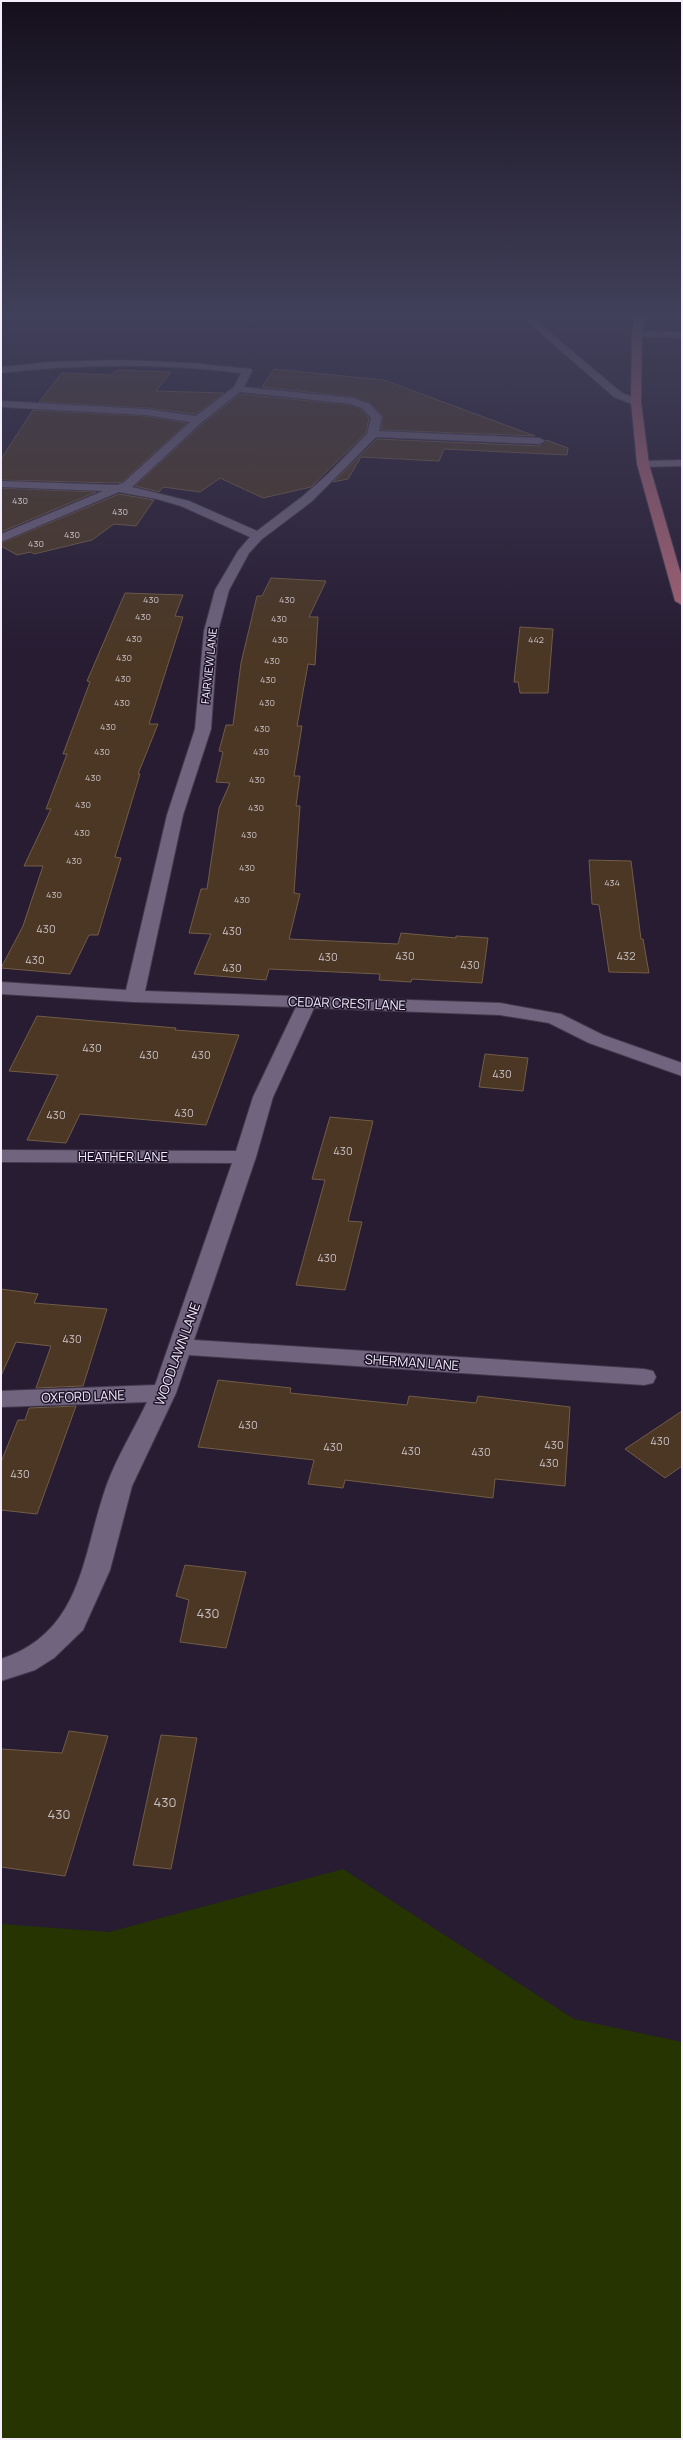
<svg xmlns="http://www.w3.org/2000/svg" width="683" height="2440" font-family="Manrope,sans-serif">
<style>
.green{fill:#253401}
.building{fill:#4b3723;stroke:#725c47}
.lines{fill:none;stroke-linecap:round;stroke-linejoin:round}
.minor-casing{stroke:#42394c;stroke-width:2}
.major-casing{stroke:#42394c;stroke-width:2}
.minor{fill:#70647e;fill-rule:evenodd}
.major{fill:#a86375;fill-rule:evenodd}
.labels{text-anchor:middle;stroke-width:3;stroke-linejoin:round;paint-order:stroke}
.far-number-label{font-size:9px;fill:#c9c0c6}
.far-street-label{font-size:11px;fill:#f3edfc;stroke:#1d1328}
.number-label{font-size:11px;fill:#c9c0c6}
.street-label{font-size:13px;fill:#f3edfc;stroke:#1d1328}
.near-number-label{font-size:13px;fill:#c9c0c6}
</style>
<rect width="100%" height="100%" fill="#271c32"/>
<path class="green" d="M343 1869 574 2019 682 2042V2439H1V1924L109 1932Z"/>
<path class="building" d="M274 369 384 380 535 436 381 430 383 416 370 403 353 397 262 387Z
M116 370 171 372 156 391 224 393 196 414 146 408 39 402 62 373 112 375Z
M240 394 351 405 361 409 369 418 366 433 311 487 263 498 220 478 200 492 163 487 159 492 135 486 203 423Z
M33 410 146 416 187 423 122 482 117 483 1 480V459Z
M377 439 539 446 546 440 568 448 567 455 444 449 439 461 361 457 348 479 333 482Z
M1 488 96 492 1 532Z
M119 494 154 500 136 526 114 524 92 540 34 554 31 552 17 555 1 546V543Z
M271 578 326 581 309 617H318L315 665 308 664 297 726H302L294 776H300L296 806H300L294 893 300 894 289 939 398 944 401 933 456 938V936L488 938 482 983 412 979 411 982 379 980 380 974 269 969 266 980 194 974 211 934 189 933 201 889H207L219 808 230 783 216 782 223 752 219 751 226 725H233L241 663 257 596H262Z
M125 593 183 595 175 616 183 617 149 724H158L138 774H140L115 857 121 858 98 935H89L70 974 1 968 23 926 43 866H24L51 809H46L67 754H63L90 682 87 681Z
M520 627 553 629 548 693H520L518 682H514Z
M589 860 631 861 641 939H643L649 973 609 972 599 905 592 904Z
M37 1016 176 1028 175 1030 239 1035 206 1125 80 1114 66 1143 27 1140 58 1075 9 1071Z
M485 1054 528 1058 523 1091 479 1087Z
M330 1117 373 1121 348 1221 362 1222 345 1290 296 1285 325 1180 312 1179Z
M1 1289 38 1294 34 1303 107 1309 83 1386 36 1388 51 1346 16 1342 1 1376Z
M218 1380 291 1388 290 1393 407 1405 409 1396 476 1403 478 1396 570 1407 565 1486 495 1479 493 1498 345 1480 343 1488 308 1484 314 1460 198 1447Z
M76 1406 37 1514 1 1510V1462L18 1420H25L29 1408Z
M682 1411V1466L665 1478 625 1449Z
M185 1565 246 1572 226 1648 180 1642 189 1600 176 1596Z
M69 1731 108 1736 65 1876 1 1867V1749L62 1753Z
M161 1735 197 1738 171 1869 133 1865Z"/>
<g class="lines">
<defs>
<path id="minor" d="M520 315H529L622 393 640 400V404H632L614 397Z
M637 331 682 332V338L634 336V332Z
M121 360 193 363 251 369 252 371 244 387 353 398 370 404 382 417 379 431 539 438 545 441 539 444 376 437 311 502 262 539 249 553 229 590 218 631 211 729 183 815 145 991 500 1003 561 1014 603 1035 682 1063V1076L589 1043 549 1023 500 1015 314 1008 273 1097 256 1157 194 1340 644 1369 653 1371 656 1377 653 1383 644 1385 189 1355 176 1393 132 1486 110 1570 83 1630 54 1658 35 1670 1 1681V1659C83 1632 82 1555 106 1487 116 1458 134 1430 147 1402L1 1407V1391L155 1385 232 1163 1 1162V1150L236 1151 253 1097 296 1007 134 1002 1 994V982L126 990 167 815 195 729 204 631 215 590 238 551 250 537 181 506 157 499 119 492 1 542V534L103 491 1 487V481L117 485 123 483 190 422 146 415 1 407V401L146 409 196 416 234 387 241 373C161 363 81 364 1 373V367L49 362ZM240 392 351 404 362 408 371 418 367 434 328 474 303 496 257 531 189 501 132 487 202 422Z
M682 460V466L643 467 637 464 643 461Z"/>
<path id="major" d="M635 315H645L642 334 641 402 649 464 682 578V605L675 601 637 464 631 402 632 334Z"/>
</defs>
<use href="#minor" class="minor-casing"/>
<use href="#major" class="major-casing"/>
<use href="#minor" class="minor"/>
<use href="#major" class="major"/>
</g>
<linearGradient id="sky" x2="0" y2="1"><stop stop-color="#150f1c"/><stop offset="0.48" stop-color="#41405a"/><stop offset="1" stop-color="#41405a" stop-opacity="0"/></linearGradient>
<rect width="683" height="656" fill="url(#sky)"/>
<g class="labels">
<g class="far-number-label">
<text x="20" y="504">430</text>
<text x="120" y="515">430</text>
<text x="72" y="538">430</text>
<text x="36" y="547">430</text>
<text x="151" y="603">430</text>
<text x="287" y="603">430</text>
<text x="143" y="620">430</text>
<text x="279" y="622">430</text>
<text x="134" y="642">430</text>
<text x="280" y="643">430</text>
<text x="536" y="643">442</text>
<text x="124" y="661">430</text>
<text x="272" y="664">430</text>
<text x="123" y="682">430</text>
<text x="268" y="683">430</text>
<text x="122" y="706">430</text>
<text x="267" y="706">430</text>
<text x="108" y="730">430</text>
<text x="262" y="732">430</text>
<text x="102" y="755">430</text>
<text x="261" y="755">430</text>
<text x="93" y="781">430</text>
<text x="257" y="783">430</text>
<text x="83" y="808">430</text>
<text x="256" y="811">430</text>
<text x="82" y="836">430</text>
<text x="249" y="838">430</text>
<text x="74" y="864">430</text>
<text x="247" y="871">430</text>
<text x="612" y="886">434</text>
<text x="54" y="898">430</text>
<text x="242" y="903">430</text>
</g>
<g class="far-street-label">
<text transform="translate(209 666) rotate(-84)" y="4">FAIRVIEW LANE</text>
</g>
<g class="number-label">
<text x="46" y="933">430</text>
<text x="232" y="935">430</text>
<text x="405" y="960">430</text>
<text x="626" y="960">432</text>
<text x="328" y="961">430</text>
<text x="35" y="964">430</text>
<text x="470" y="969">430</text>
<text x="232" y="972">430</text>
<text x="92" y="1052">430</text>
<text x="149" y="1059">430</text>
<text x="201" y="1059">430</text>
<text x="502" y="1078">430</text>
<text x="184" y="1117">430</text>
<text x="56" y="1119">430</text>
<text x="343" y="1155">430</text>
<text x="327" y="1262">430</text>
<text x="72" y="1343">430</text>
<text x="248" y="1429">430</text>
<text x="660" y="1445">430</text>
<text x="554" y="1449">430</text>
<text x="333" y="1451">430</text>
<text x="411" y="1455">430</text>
<text x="481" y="1456">430</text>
<text x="549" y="1467">430</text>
<text x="20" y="1478">430</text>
</g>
<g class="street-label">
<text transform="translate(347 1003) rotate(2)" y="5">CEDAR CREST LANE</text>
<text x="123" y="1161">HEATHER LANE</text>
<text transform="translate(177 1354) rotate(-70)" y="5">WOODLAWN LANE</text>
<text transform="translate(412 1362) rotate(4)" y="5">SHERMAN LANE</text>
<text transform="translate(83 1396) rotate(-2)" y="5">OXFORD LANE</text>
</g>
<g class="near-number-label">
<text x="208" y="1618">430</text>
<text x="165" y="1807">430</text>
<text x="59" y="1819">430</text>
</g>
</g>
<rect width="683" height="2440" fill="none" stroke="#f3edfc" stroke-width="4"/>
</svg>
